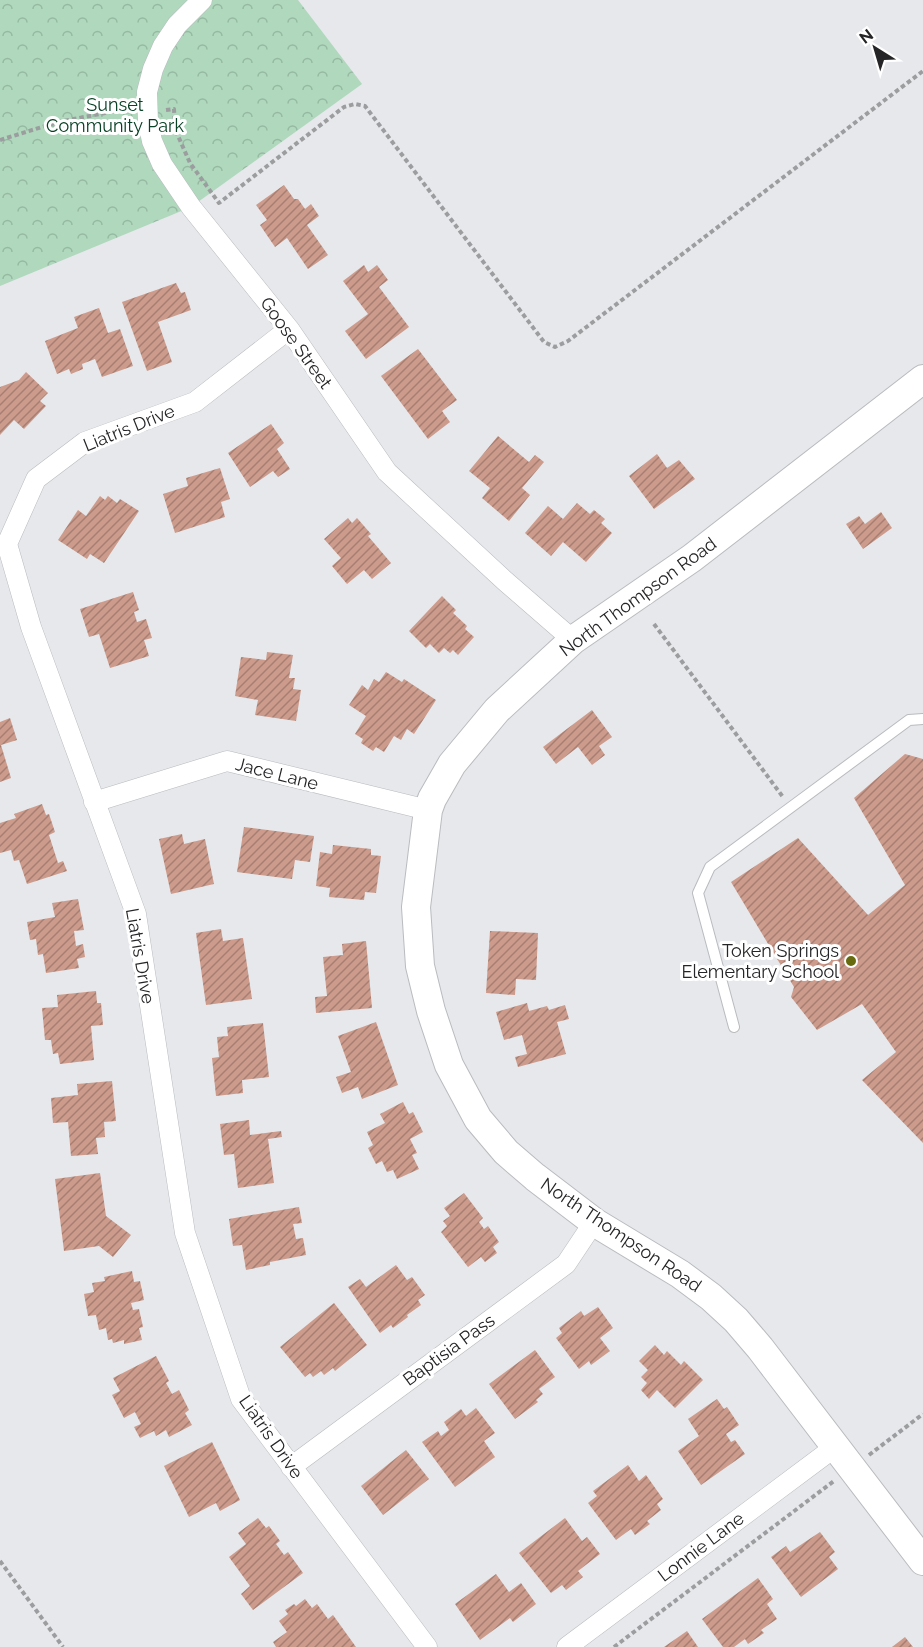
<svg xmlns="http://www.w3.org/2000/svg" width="923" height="1647" font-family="Raleway,sans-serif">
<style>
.park{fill:url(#park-crowns)}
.building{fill:url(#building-hatch)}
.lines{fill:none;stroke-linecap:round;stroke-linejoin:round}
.lane-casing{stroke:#b9bbbf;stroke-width:12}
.street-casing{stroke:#b9bbbf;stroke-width:21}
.secondary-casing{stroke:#b9bbbf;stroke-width:30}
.path{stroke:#9b9d9f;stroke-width:4;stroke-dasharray:4.5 3;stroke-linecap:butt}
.lane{stroke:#fff;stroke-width:10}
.street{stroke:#fff;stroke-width:20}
.secondary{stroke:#fff;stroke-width:28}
.poi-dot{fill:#656b0e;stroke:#fff;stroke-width:2}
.labels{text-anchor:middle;stroke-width:6;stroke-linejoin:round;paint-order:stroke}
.park-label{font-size:18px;fill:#084125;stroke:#fff}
.street-label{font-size:18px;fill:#252527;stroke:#fff}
.poi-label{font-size:18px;fill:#252527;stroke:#fff;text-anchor:end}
</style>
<defs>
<pattern id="park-crowns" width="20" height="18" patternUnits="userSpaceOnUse" patternTransform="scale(1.5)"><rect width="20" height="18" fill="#afd8bd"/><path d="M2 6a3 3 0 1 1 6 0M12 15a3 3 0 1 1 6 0" fill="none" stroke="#96b9a2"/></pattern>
<pattern id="building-hatch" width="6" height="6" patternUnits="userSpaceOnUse" patternTransform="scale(1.5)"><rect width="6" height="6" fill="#cd9b8c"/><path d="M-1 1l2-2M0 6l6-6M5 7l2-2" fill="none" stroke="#a67e72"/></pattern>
</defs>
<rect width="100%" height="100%" fill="#e6e8eb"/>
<path class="park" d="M0 0H298L362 84 191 207 0 286Z"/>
<path class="building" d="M284 185 294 199H298L305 209 311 204 319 216 307 225 328 255 308 269 287 238 275 247 260 225 267 220 256 205Z
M364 265 368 272 377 265 388 280 379 287 409 327 366 359 345 331 368 314 343 281Z
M176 283 181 293 185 292 191 310 158 322 172 362 147 371 122 302Z
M99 308 108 333 120 329 133 366 102 377 95 359 82 364 83 369 71 374 69 369 57 374 45 341 78 328 74 317Z
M418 349 457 400 442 411 450 422 428 439 381 376Z
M26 372 48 393 40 401 46 406 24 429 14 420 0 435V387L19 380Z
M271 424 284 443 277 449 290 469 278 477 273 471 250 487 228 453Z
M498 436 529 462 535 455 544 462 522 488 530 495 509 521 482 498 490 488 469 471Z
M657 454 667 468 679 460 695 479 654 509 629 476Z
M220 468 230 499 221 502 225 517 175 533 163 494 188 486 186 478Z
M100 496 105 500 108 496 117 503 120 499 139 511 104 563 90 554 87 559 58 540 78 510 86 516Z
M577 503 590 514 594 510 605 519 601 523 612 533 586 562 563 542 551 556 525 533 548 506 563 519Z
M881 512 892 528 863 549 846 524 859 516 865 524Z
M348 518 352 523 357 518 371 534 368 536 391 563 372 579 364 570 347 584 332 566 341 558 324 539Z
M133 592 139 610 134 612 137 622 146 619 152 638 144 640 149 656 110 668 99 634 89 637 80 609Z
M442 596 456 610 453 613 467 626 465 629 474 637 458 655 453 650 450 653 444 648 439 653 430 644 426 648 409 631Z
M267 652 293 655 289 678H295L293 689 301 690 296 721 255 715 258 700 235 696 241 657 266 660Z
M386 672 402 682 404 679 436 700 414 734 407 729 401 740 394 736 384 752 376 747 373 751 361 743 363 739 355 734 366 716 349 705 362 685 368 690 374 679 379 682Z
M592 710 612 737 599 746 605 755 592 765 578 747 556 764 543 747Z
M10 718 17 740 1 745 11 778 0 782V722Z
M905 754 923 759V1143L862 1080 896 1052 862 1004 817 1030 791 997 794 987 731 882 798 838 868 915 905 885 854 798Z
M42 804 46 815 49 814 55 832 49 835 58 863 63 861 67 871 27 884 19 860 14 861 11 850 0 853V823L16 818 14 814Z
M244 827 314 836 310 862 295 860 292 879 237 872Z
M182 834 184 844 205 839 214 884 171 894 159 839Z
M333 845 371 849V855L381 856 376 893 365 892 364 900 329 897 330 888 316 886 320 852 332 854Z
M78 899 84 930 74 931 76 946 83 944 85 957 77 959 79 968 46 973 43 954 38 955 36 939 30 940 27 922 55 917 52 903Z
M221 929 223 941 243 938 252 999 206 1005 196 933Z
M490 931 538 933 536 980 516 979 515 995 486 993Z
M366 941 372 1008 316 1013 315 997 327 996 323 957 343 955 342 944Z
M96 991 97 1003H101L103 1025 91 1026 94 1060 60 1064 58 1053 53 1054 51 1040H45L42 1008 58 1007 57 995Z
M527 1003 529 1011 547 1006 549 1010 565 1005 569 1019 557 1022 566 1054 518 1067 515 1057 527 1054 522 1035 504 1040 496 1012Z
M376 1022 398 1085 362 1099 358 1087 342 1093 336 1077 351 1072 338 1036Z
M263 1023 269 1077 242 1080 243 1093 216 1096 212 1058 219 1057 217 1037 228 1036 227 1027Z
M112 1081 116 1121 104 1122 105 1137 96 1138 98 1154 71 1156 68 1122 53 1123 51 1098 78 1095 77 1084Z
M403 1102 409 1114 413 1112 423 1132 410 1139 417 1153 412 1155 419 1169 397 1179 393 1170 387 1172 382 1161 376 1164 368 1148 373 1145 367 1132 385 1123 380 1114Z
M249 1120 250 1135 281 1131 282 1137 268 1139 274 1183 238 1188 234 1154 224 1155 220 1124Z
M100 1173 106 1216 131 1235 113 1257 99 1246 64 1251 55 1179Z
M464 1193 483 1218 479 1222 484 1229 488 1226 499 1242 493 1247 497 1253 485 1262 481 1257 468 1267 441 1232 447 1226 443 1221 450 1216 444 1208Z
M299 1207 302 1223 293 1224 296 1239 303 1238 306 1255 270 1262V1265L246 1270 242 1245 233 1246 229 1219Z
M396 1265 407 1280 412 1277 425 1295 418 1300 421 1305 407 1315 408 1317 393 1328 391 1325 380 1333 348 1287 360 1279 366 1287Z
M132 1271 134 1282 140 1281 144 1300 131 1303 133 1310 139 1309 143 1327 139 1328 142 1340 124 1344V1340L113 1343 112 1339 108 1340 106 1328 99 1330 96 1315 88 1316 84 1294 94 1292 92 1283 105 1281 104 1277Z
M334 1303 367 1345 335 1371 333 1368 324 1375 321 1371 313 1377 310 1373 305 1377 280 1347Z
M598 1307 613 1328 600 1338 610 1351 591 1365 589 1361 579 1369 556 1338 562 1333 559 1328 581 1311 584 1316Z
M655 1345 664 1355 667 1351 681 1365 684 1361 703 1380 675 1408 657 1390 649 1399 641 1390 647 1383 641 1377 648 1370 639 1361Z
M535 1350 555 1377 539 1389 543 1394 536 1400 538 1402 515 1419 489 1384Z
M156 1356 169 1381 166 1383 172 1394 179 1390 189 1410 185 1413 192 1425 169 1437 166 1430 156 1436 154 1431 140 1438 134 1427 141 1424 135 1412 124 1418 112 1395 120 1391 113 1378Z
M717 1399 724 1409 727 1407 739 1425 726 1434 731 1442 735 1440 745 1454 701 1485 678 1451 699 1436 688 1419Z
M476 1408 495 1433 484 1441 495 1457 455 1487 422 1442 438 1431 441 1436 449 1430 444 1422 461 1409 466 1416Z
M212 1442 240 1500 220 1511 216 1503 189 1517 164 1466Z
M406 1450 429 1479 383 1515 361 1486Z
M628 1465 639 1481 646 1475 663 1499 657 1504 661 1510 647 1521 650 1524 635 1535 631 1529 616 1540 588 1503 597 1496 593 1491Z
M258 1518 266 1528 269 1526 280 1541 276 1544 284 1555 288 1552 303 1573 253 1610 241 1594 250 1586 229 1557 246 1544 238 1533Z
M565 1518 582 1541 587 1537 600 1554 578 1571 583 1577 566 1590 562 1585 551 1593 519 1553Z
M820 1532 835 1552 829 1557 838 1569 801 1597 771 1557 786 1546 790 1552Z
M496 1574 509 1592 521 1583 536 1604 513 1622 510 1618 480 1640 455 1604Z
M758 1578 773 1599 767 1604 777 1619 761 1630 764 1633 748 1644 745 1639 734 1647H723L702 1619Z
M305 1599 312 1608 317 1604 328 1619 333 1615 356 1647H276L273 1642 287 1632 279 1621 288 1614 285 1610 294 1604 296 1606Z
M687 1631 698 1647H664Z
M905 1637 913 1647H892Z"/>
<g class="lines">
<defs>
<path id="lane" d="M734 1027 698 893 710 867 909 720 923 719"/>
<path id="street" d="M202 0 177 25 163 46 153 69 147 92 148 122 152 141 162 164 191 207 289 329 387 472 505 581 573 640
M289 329 195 402 85 442 36 479 7 544 31 627 136 914 185 1233 241 1399 427 1647
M94 802 227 761 428 810
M291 1467 566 1264 594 1222
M567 1647 835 1447"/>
<path id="secondary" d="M923 379 692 558 573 640 497 710 452 764 432 799 428 810 416 907 420 966 431 1011 449 1065 478 1119 506 1152 535 1177 594 1222 680 1274 711 1297 736 1320 760 1348 923 1561"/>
</defs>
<use href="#lane" class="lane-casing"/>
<use href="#street" class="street-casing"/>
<use href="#secondary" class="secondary-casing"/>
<path class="path" d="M166 110 174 109 175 129 190 163 219 203 344 107 355 104 365 106 544 342 555 347 568 341 923 71
M0 140 58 122 121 110H129
M654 624 783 797
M869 1455 923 1414
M0 1561 63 1647
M614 1647 834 1481"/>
<use href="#lane" class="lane"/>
<use href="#street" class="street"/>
<use href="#secondary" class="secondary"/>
</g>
<circle class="poi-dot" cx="851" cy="961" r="6"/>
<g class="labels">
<g class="park-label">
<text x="115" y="111">Sunset<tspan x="115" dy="21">Community Park</tspan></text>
</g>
<g class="street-label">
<text transform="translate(296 343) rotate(54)" y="6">Goose Street</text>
<text transform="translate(129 428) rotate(-22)" y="6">Liatris Drive</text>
<text transform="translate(638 597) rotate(-36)" y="6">North Thompson Road</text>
<text transform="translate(277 774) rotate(14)" y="6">Jace Lane</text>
<text transform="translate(140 956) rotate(80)" y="6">Liatris Drive</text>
<text transform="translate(621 1235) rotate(34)" y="6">North Thompson Road</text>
<text transform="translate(449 1350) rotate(-36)" y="6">Baptisia Pass</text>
<text transform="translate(271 1437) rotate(55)" y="6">Liatris Drive</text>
<text transform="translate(701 1547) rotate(-37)" y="6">Lonnie Lane</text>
</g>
<g class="poi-label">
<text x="839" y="957">Token Springs<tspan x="839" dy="21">Elementary School</tspan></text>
</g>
</g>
<g transform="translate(875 48) rotate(323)" stroke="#ffffff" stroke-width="4.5" paint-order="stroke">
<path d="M0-4.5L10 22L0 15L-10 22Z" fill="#252527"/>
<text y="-9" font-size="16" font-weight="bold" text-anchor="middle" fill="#252527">N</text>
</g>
</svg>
